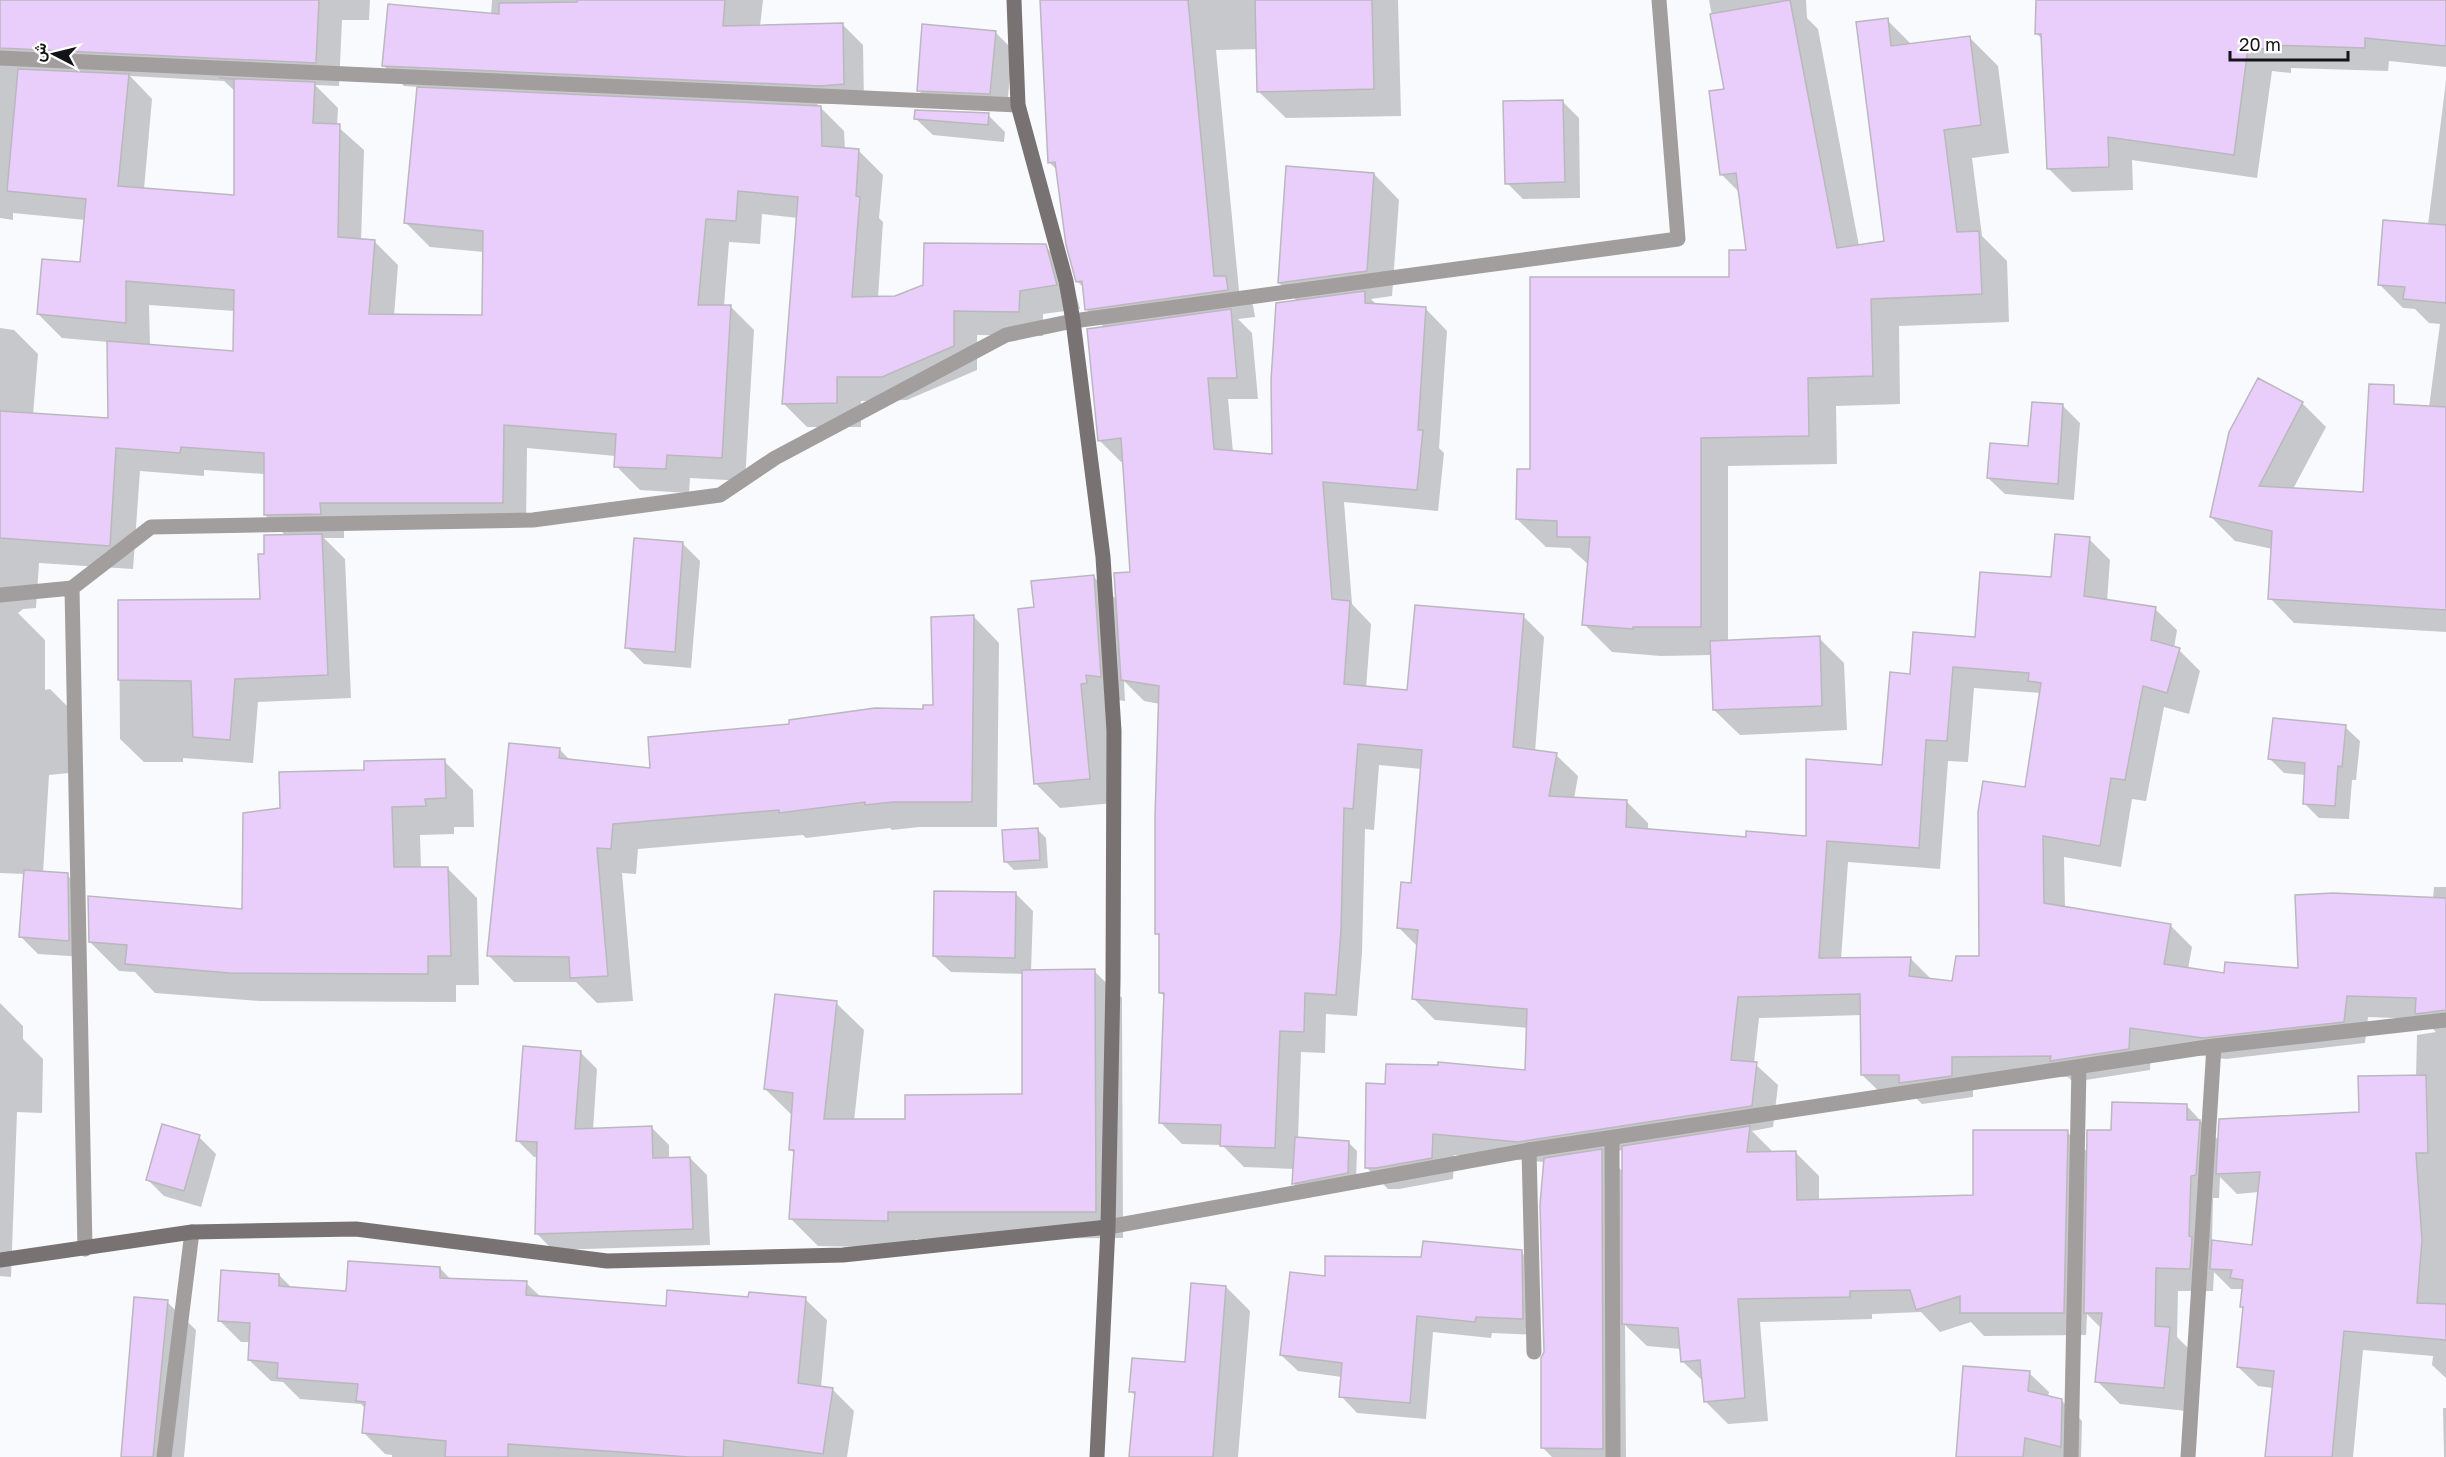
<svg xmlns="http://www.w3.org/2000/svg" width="2446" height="1457" font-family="'Golos Text',Vazirmatn,sans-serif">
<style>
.shadow{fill:#0003;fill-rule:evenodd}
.building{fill:#e9cefc;stroke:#bbb7be;stroke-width:1.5;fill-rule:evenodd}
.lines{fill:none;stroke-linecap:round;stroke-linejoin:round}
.lane{stroke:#a29e9d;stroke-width:15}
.street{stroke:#a29e9d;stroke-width:15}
.secondary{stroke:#787372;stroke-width:15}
</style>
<rect width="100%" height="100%" fill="#f9fafe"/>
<path class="shadow" d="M0 0H370L369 20H342L339 86 315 85 338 108 337 126 364 150 361 241H374L398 265 394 316H484V252L430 247 406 223 419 87 404 86 383 65 491 15 492 0H763L760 27 842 24 863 45 864 104H817L844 131 845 150 859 151 883 175 879 218 883 222 878 298H895L1045 246 1069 270 1080 309 1043 314V336L977 335V370L907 400 861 401V427H807L783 403 798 218 762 214 760 244 729 242 724 306H730L754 330 745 481 690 478 689 493 640 490 616 466V456L527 448 526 526 344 527V538H324L345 559 351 698 258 702 253 763 183 758V762H144L120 739 119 601H261L265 555 286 536 265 515V474L204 470V476L140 471 133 569 39 563 36 608 23 609 18 613 45 640V690L50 689 74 713 79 772 49 775 43 873 67 875 84 891 85 957 38 954 21 937 25 874 0 873V328L14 330 38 354 33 415 110 420 108 342 62 338 38 314 81 264 86 220 13 213V220L0 218ZM130 76 224 81 236 92 235 196 144 189 152 99ZM149 305 235 311V353L150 346Z
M1042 0H1398L1401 116 1286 118 1258 91V49L1216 50 1239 291 1253 305 1255 317 1238 319 1252 333 1258 399H1228L1233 452 1273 455 1298 302 1279 283 1374 174 1399 200 1392 296 1371 299 1377 305 1426 309 1447 331 1439 448 1444 453 1438 511 1344 502 1352 604 1371 624 1366 688 1409 692 1523 616 1544 637 1535 752 1556 755 1578 776 1574 799 1626 801 1648 823V830L1747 838H1807L1884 766 1912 675 1976 639 2053 579 2089 539 2110 560 2107 601 2155 609 2177 630 2174 648 2179 650 2200 671 2189 714 2164 707 2146 801 2132 799 2121 867 2064 857 2065 908 2170 925 2192 947 2188 969 2225 974 2299 970 2433 899 2434 887H2446V1378L2432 1365 2433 1356 2363 1350 2353 1457H2266L2273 1388 2258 1386 2238 1367 2244 1309 2241 1306 2243 1289H2231L2214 1272 2213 1291H2178L2177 1337 2192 1352 2187 1411 2120 1404 2097 1381 2102 1329 2087 1314 2086 1335 1984 1336 1971 1322 1940 1332 1921 1312 1872 1314V1319L1760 1322 1768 1421 1728 1424 1705 1401 1704 1382 1682 1361 1681 1349 1647 1346 1625 1325 1626 1457H1642H1552L1542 1447 1545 1352V1162L1454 1155 1453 1179 1399 1189H1388L1366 1167 1386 1085 1527 1071 1528 1028 1435 1020 1413 998 1418 947 1399 928 1412 884 1422 769 1379 765 1374 830 1365 829 1362 953 1357 1016 1326 1014 1325 1053 1301 1052 1298 1139 1349 1143 1357 1151 1356 1181 1301 1191 1293 1183 1294 1169 1244 1167 1222 1145 1182 1144 1160 1122 1165 997 1160 992V937L1157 934 1160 704 1144 701 1124 681 1125 701 1111 699 1114 803 1060 808 1035 783 1036 609 1094 577 1117 600 1132 573 1124 461 1121 462 1099 440 1105 328 1086 309 1084 288 1077 281 1058 171 1049 162ZM1974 688 2041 693 2026 789 1981 957 1953 983 1932 980 1910 958 1841 959 1848 862 1940 869 1948 761 1968 762ZM1862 1015V1075L1884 1096H1914L1922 1104 1973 1097V1078L2068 1077 2073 1082 2150 1070 2151 1049 2226 1059 2365 1043 2368 1017 2423 1019 2436 1032 2417 1035 2416 1077 2360 1113 2219 1141 2187 1106 2113 1132 2088 1153 2067 1132 1975 1197 1819 1201V1176L1796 1153H1771L1772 1151 1752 1131 1773 1127 1778 1085 1754 1063 1759 1018ZM1623 1150V1172L1605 1153ZM2220 1177 2237 1194 2259 1192 2253 1247 2212 1241 2213 1198H2219Z
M1709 0H1806L1807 18 1818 29 1859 246 1885 242 1887 20 1912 45 1970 38 1998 66 2009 153 1972 158 1982 236 2007 261 2009 322 1899 326 1900 404 1836 406 1837 464 1728 466V642L1819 638 1844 663 1847 730 1740 735 1714 710 1712 655 1661 656 1612 652 1584 624 1589 565 1570 548 1546 547 1517 519 1532 471 1731 279 1747 251 1740 193 1721 174 1726 91Z
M2037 0H2446V67L2389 61 2388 71 2291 68V73L2272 71 2257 178 2132 160 2133 190 2072 192 2048 168 2043 40 2037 34Z
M995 32 1012 49 1007 110 935 107 918 90Z
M2446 81V632L2294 623 2270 598 2273 549 2235 541 2211 517 2302 403 2326 427 2293 489 2364 493 2429 407 2440 324 2429 323 2415 309 2403 308 2379 284 2428 225Z
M1563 102 1579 118 1580 198 1523 199 1507 183Z
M988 115 1005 132 1004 142 933 135 916 119Z
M2063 406 2080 423 2074 500 2005 494 1988 478 2030 447Z
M683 544 700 561 691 668 644 664 627 647Z
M974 617 999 643 997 827H919L892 830 890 828 806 838 803 835 638 849 636 874 622 873 633 1001 597 1003 576 982H514L489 956 559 749 571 761 652 770 791 725 924 710 935 707Z
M2345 727 2360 741 2356 780H2352L2349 819 2319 818 2304 803 2306 775 2284 773 2270 759Z
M444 761 473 790 474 827H454V834L420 835 421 868 448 869 477 898 479 985H456V1002L260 1001 155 993 135 972 119 971 90 942 243 911 282 810 365 771Z
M1038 830 1046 838 1048 868 1014 870 1006 862Z
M1016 894 1033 911 1031 971H1094L1122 998 1123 1238 915 1239V1248L818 1246 791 1219 795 1154 790 1149 793 1116 765 1089 836 1003 864 1030 854 1121H906L1024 1096 1023 974 951 972 934 956Z
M0 1003 23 1026V1039L43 1059 42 1113 17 1112 11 1277 0 1276Z
M580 1052 597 1069 593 1130 652 1128 669 1145V1159L690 1158 707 1175 710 1245 553 1250 536 1233 539 1157H534L517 1140Z
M199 1137 216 1154 201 1207 164 1196 147 1179Z
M1521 1252 1538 1268 1539 1335 1492 1333 1491 1338 1433 1332 1426 1419 1357 1413 1341 1396 1342 1377 1298 1371 1281 1355 1326 1278 1422 1259Z
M440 1268 451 1280 526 1283 542 1298 668 1308 750 1298 805 1299 827 1320 821 1388 832 1389 854 1411 847 1457H392V1455L385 1454 363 1432 365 1408 361 1404 300 1399 283 1382 271 1381 249 1360 250 1342H241L219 1320 279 1275 292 1288 348 1292Z
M1226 1287 1250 1311 1238 1457H1131L1136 1397 1131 1391 1186 1363Z
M167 1302 196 1330 184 1457H122Z
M2029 1373 2049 1392 2048 1397 2062 1401 2082 1421 2081 1457H1957Z
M2443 1408H2446V1457H2444Z"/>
<path class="building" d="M0 0H319L316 63 0 48Z
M577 0H725L723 26 843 23 844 84 821 86 382 66 388 4 499 14V3L577 2Z
M1040 0H1188L1214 276H1226L1228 290 1085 310 1082 281 1076 282 1066 245 1055 162 1048 163Z
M1255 0H1372L1374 89 1257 92Z
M1790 0 1837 248 1884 241 1856 22 1888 18 1891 46 1970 36 1981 125 1944 130 1957 232 1979 231 1982 294 1871 299 1873 376 1808 378 1809 436 1701 438V627H1633V629L1582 625 1590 537H1557V521L1516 519 1517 469H1530V277H1729V250H1746L1736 173 1720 175 1709 91 1724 89 1710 14Z
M2036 0H2446V46L2365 38V48L2267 45V49L2248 48 2234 155 2108 137 2109 167 2047 169 2041 34H2035Z
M922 24 996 31 990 94 917 91Z
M18 69 129 74 118 186 234 195V79L219 78 315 82 313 123 340 124 338 237 375 240 369 314 482 315 483 231 404 223 417 87 821 106 822 146 859 149 856 196 860 197 852 297 895 296 923 285 924 243 1046 244 1057 285 1020 291 1019 312 954 311V346L882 377H837V403L782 404 798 197 738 191 736 221 706 219 698 305H731L722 458 667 455 666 469 614 467 616 434 504 425 503 503H320L321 514 264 515V453L181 447 180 453 116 448 110 546 0 538V411L108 418 107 341 233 351 234 290 126 281V323L37 314 42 259 80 262 86 199 7 191Z
M1563 100 1565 182 1505 184 1503 101Z
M915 110 989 113 988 125 914 119Z
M1286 166 1374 173 1367 271 1278 283Z
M2383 220 2446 225V303L2403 299 2405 287 2378 285Z
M1365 291V303L1426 307 1418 430H1423L1417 490 1323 482 1332 599 1350 601 1344 684 1407 690 1415 605 1524 614 1513 747 1557 753 1549 796 1627 800 1626 827 1746 837V831L1806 836V759L1882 765 1890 672 1910 674 1913 632 1975 637 1980 572 2051 577 2055 534 2090 537 2084 596 2156 607 2151 640 2180 648 2167 693 2143 686 2125 780 2111 778 2100 846 2043 836 2044 903 2171 924 2164 964 2224 973 2225 962 2298 968 2295 895 2333 893 2446 898V1010L2415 1014 2416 998 2347 996 2344 1022 2203 1038 2130 1028 2129 1049 2050 1061 2051 1056 1952 1057V1076L1899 1083V1075H1861L1860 994 1738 997 1731 1060 1757 1062 1752 1106 1518 1142 1433 1134 1432 1158 1376 1168H1365L1366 1083 1385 1084 1386 1064 1438 1065V1062L1525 1070 1527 1009 1412 999 1418 930 1397 928 1401 882 1411 883 1422 750 1358 744 1353 809 1344 808 1341 931 1336 995 1305 993 1304 1032 1280 1031 1275 1148 1220 1146 1221 1125 1159 1123 1164 993H1159V934H1155V816L1159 686 1121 680 1114 573 1130 572 1121 438 1098 441 1087 329 1231 309 1237 378H1208L1214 449 1272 454 1271 380 1276 303ZM1953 667 2029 673 2028 681 2041 683 2025 787 1983 781 1978 812 1979 956H1956L1952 981 1909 976 1911 957 1819 958 1827 841 1919 848 1926 740 1947 741Z
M2258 378 2303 402 2259 486 2363 492 2369 384 2394 385V404L2446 407V610L2268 599 2272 531 2210 517 2229 432Z
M2032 402 2063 404 2058 484 1987 478 1990 443 2028 446Z
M322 534 328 675 235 679 230 740 193 737 191 681 118 680V600L260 599 258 554H264V535Z
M634 538 683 542 675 652 625 648Z
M1094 575 1101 677 1086 675 1087 683 1081 684 1090 779 1034 784 1018 609 1034 607 1031 581Z
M974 615 972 802H893L865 805V802L779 813V810L613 824 611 849 597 848 608 976 570 978 569 957 487 956 509 743 560 748 559 758 650 768 648 737 789 724V720L875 708 923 709V705H933L931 617Z
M1820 636 1822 706 1713 710 1710 641Z
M2273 718 2346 725 2342 767 2338 766 2335 806 2303 804 2305 763 2268 759Z
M445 759 446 798 425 799 426 806 392 807 394 867H448L451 956H428V974L229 973 125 964 127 945 89 942 88 896 242 909 243 813 280 808 279 772 364 770V761Z
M1038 828 1040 860 1004 862 1002 830Z
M24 870 68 873 69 941 19 937Z
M934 891 1016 892 1015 958 933 956Z
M1095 969 1096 1212H888V1221L789 1219 794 1150H789L793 1093 764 1089 775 994 837 1001 824 1119H905V1095L1022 1094V970Z
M523 1046 581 1051 575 1129 652 1126 653 1158 690 1157 693 1229 535 1234 537 1142 516 1141Z
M2426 1075 2428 1153H2416L2422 1240 2417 1303 2446 1304V1340L2344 1331 2332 1457H2265L2274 1371 2237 1367 2243 1307H2240L2243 1280 2230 1278 2232 1270 2210 1269 2212 1240 2252 1245 2260 1172 2216 1174 2219 1119 2359 1112 2358 1076Z
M2112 1102 2187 1104V1120H2200L2196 1175 2191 1176 2189 1236 2192 1237 2190 1269 2156 1268 2155 1326 2170 1327 2164 1388 2095 1382 2102 1313H2084L2087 1130H2111Z
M162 1124 200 1135 184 1191 146 1180Z
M1750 1126 1747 1152 1796 1151 1797 1200 1973 1195V1130H2068L2064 1313H1960V1296L1916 1310 1910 1290 1850 1291V1297L1738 1299 1745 1398 1704 1402 1700 1360 1681 1362 1678 1328 1622 1324V1146Z
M1295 1137 1349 1141 1348 1173 1292 1184Z
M1602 1149 1603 1449 1541 1448V1358L1544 1352 1540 1205 1544 1158Z
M1423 1241 1522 1250 1523 1319 1476 1317 1475 1322 1417 1316 1410 1403 1339 1397 1342 1363 1280 1355 1290 1272 1325 1276V1256L1421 1257Z
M348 1261 440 1267V1278L527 1281 526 1295 666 1306 667 1290 748 1297 749 1292 806 1297 798 1383 833 1388 823 1454 724 1440 723 1457H689L508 1444V1457H445L446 1441 362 1433 365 1402 356 1401 358 1384 277 1378 278 1363 248 1360 250 1323 218 1321 221 1270 279 1274V1286L346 1291Z
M1191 1283 1226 1286 1213 1457H1129L1135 1392H1129L1132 1358 1185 1362Z
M134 1297 168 1300 153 1457H121Z
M1963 1366 2030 1371 2028 1391 2062 1399 2061 1447 2025 1438 2023 1457H1956Z"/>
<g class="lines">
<path class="lane" d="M1612 1138 1613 1457
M1529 1150 1534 1352"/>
<path class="street" d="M0 58 1018 105
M72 588 85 1249
M0 595 72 588 151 527 533 520 720 495 775 458 1006 335 1073 321 1678 239 1659 0
M1108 1227 1529 1150 2214 1046 2446 1020
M164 1457 192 1232
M2071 1457 2079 1067
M2188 1457 2214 1046"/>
<path class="secondary" d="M1014 0 1018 105 1066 281 1073 321 1103 557 1114 731 1113 981 1108 1227 1097 1457
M0 1260 192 1232 356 1229 607 1261 843 1255 1108 1227"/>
</g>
<g transform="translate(54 54) rotate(277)" stroke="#ffffff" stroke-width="4.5" paint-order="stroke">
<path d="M0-4.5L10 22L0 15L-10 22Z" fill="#141417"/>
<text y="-9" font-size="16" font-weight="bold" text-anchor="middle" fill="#141417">ش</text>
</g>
<path d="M2230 51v9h118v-9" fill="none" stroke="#141417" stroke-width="3"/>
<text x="2239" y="51" font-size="18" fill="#141417" stroke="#ffffff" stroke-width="4.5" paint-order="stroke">20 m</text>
</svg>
